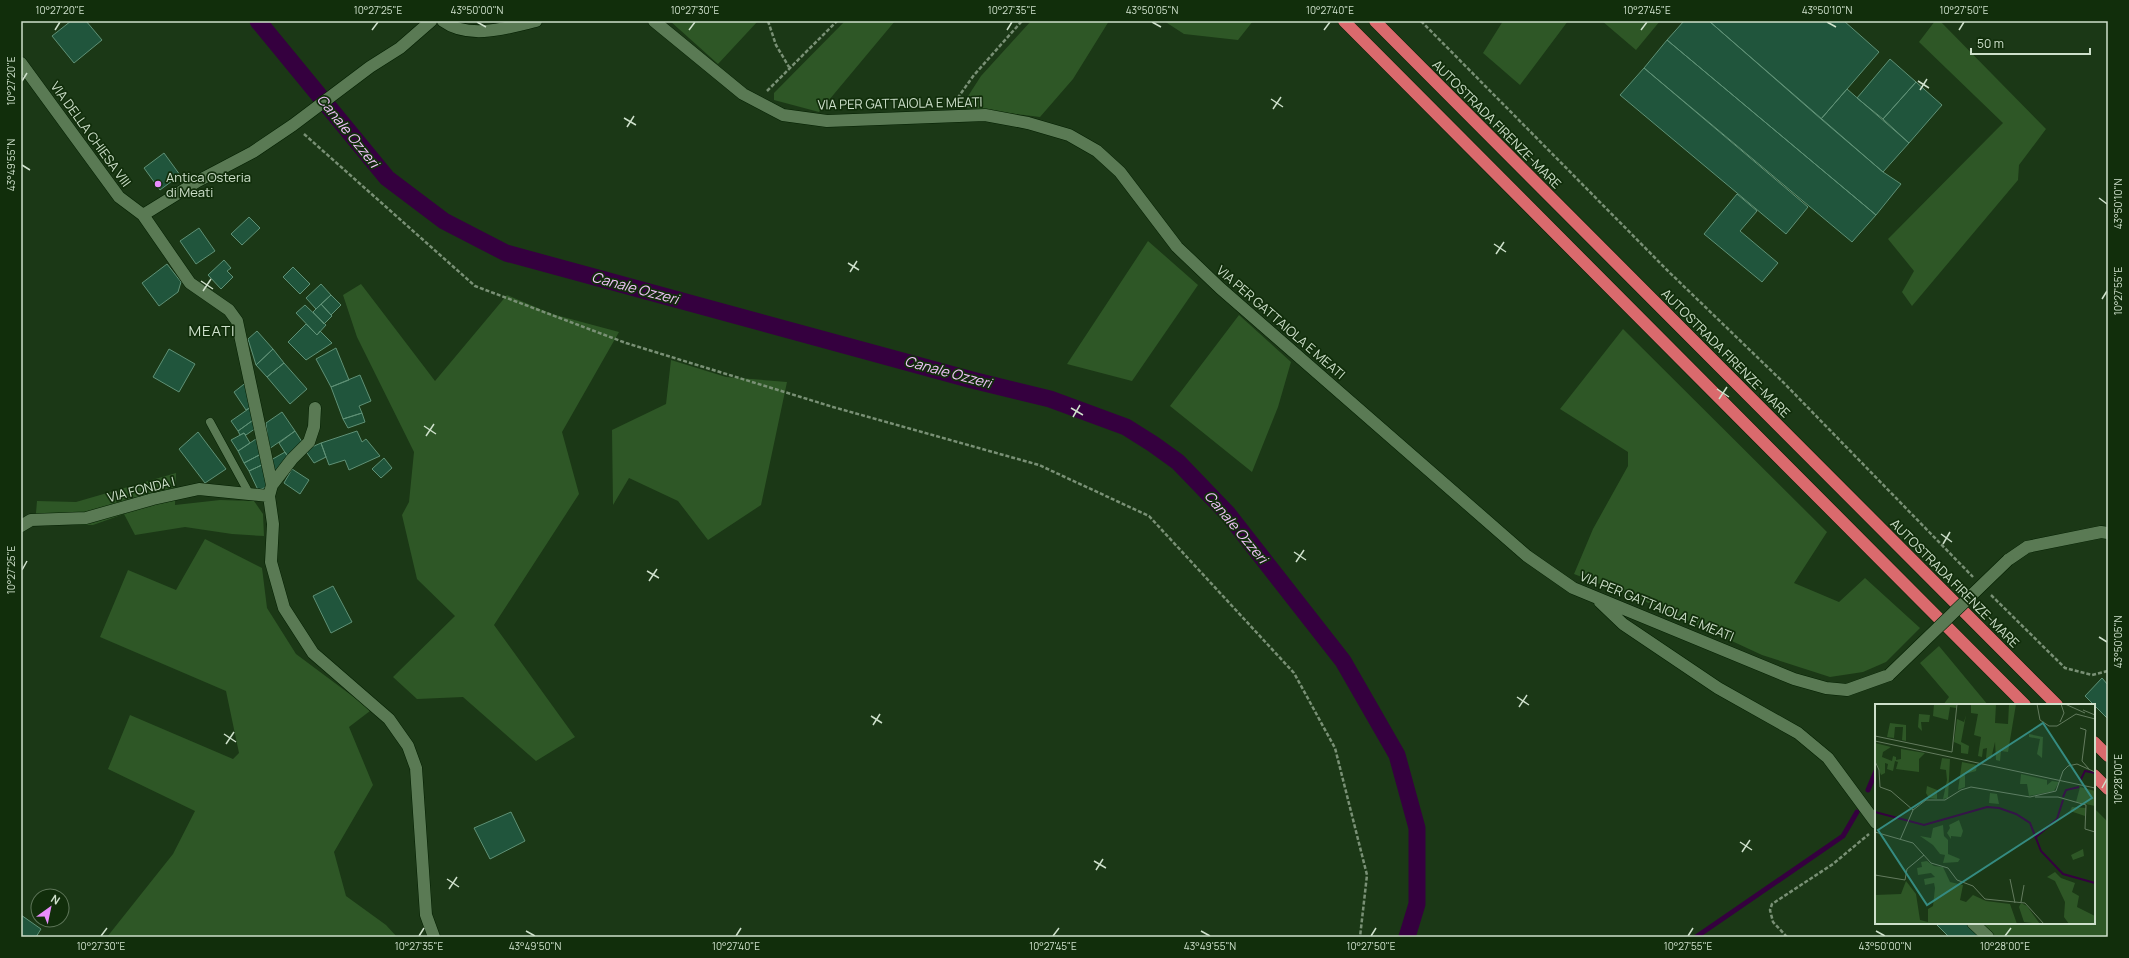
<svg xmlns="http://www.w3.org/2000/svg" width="2129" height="958" font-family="Manrope,sans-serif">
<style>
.green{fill:#2e5726}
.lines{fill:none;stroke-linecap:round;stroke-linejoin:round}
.stream{stroke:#35003f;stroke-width:5}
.canal{stroke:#35003f;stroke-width:17}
.building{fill:#20553c;stroke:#5f9176}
.service-casing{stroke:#031f00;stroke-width:9}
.minor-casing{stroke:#031f00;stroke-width:13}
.motorway-casing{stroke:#031f00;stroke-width:13}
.path{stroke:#799075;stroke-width:2.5;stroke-dasharray:4 2;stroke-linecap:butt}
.service{stroke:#5a7a54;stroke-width:8}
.minor{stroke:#5a7a54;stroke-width:12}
.motorway{stroke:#da6a6d;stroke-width:12}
.minor-bridge-casing{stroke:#031f00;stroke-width:13;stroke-linecap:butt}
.minor-bridge{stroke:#5a7a54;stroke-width:12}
.ticks{fill:none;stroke:#cee0cb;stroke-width:1.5}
.poi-dot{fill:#e98dfd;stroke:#112e0b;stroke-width:1.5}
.labels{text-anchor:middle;stroke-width:3.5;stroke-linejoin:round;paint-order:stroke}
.street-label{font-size:13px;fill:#cee0cb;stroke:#112e0b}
.poi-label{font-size:13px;fill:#cee0cb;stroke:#112e0b;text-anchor:start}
.water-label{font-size:14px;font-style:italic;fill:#f1c3fa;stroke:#112e0b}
.quarter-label{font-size:15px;letter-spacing:1px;fill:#cee0cb;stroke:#112e0b}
.inset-river{fill:none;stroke:#35003f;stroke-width:2}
.inset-road{fill:none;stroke:#637b5e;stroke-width:1}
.view{fill:#358b81;fill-opacity:0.15;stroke:#358b81;stroke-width:2}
.inset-edge{fill:none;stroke:#cee0cb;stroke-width:2}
.neatline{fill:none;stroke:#cee0cb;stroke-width:1.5}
.ticks-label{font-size:10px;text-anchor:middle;fill:#cee0cb}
</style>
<rect width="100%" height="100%" fill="#1b3816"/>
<path class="green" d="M670 21H758L718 64Z
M845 21H895L819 112 774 100V93Z
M1031 21H1109L1073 79 1040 117 961 107 981 76Z
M1164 21H1253L1238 40 1184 34Z
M1503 21H1568L1520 85 1483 53Z
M1602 21H1660L1636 50Z
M1935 21H1940L2046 129 2019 165 2018 180 1912 306 1902 292 1914 271 1888 239 2003 123 1919 42Z
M1148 241 1198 285 1132 381 1067 364Z
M361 284 435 381 507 295 552 314 619 332 562 432 579 494 494 625 575 737 536 761 463 697 417 699 393 677 455 616 417 579 402 515 409 502 414 452 357 337 343 295Z
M1239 315 1291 362 1278 407 1252 472 1170 406Z
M1623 329 1827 532 1794 583 1839 602 1865 578 1920 628 1886 662 1863 672 1830 677 1762 655 1654 605 1574 574 1593 529 1628 466V452L1560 409Z
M671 360 726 377 787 382 761 505 708 540 678 501 629 478 613 505 612 430 666 404Z
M176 473 175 505 220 500 254 501 263 514 264 536 232 534 185 527 135 535 124 514 93 525H35L37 501 76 502Z
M205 539 262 568 267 608 296 654 359 701 370 711 349 727 373 785 334 852 346 896 386 925 397 937H107L173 854 195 811 108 769 130 715 233 759 239 753 226 691 100 637 128 570 176 590Z
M1939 646 1988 705H1943L1949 697 1920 663Z
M2094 808 2108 822V937H1995L1981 923H2094Z"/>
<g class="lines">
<path class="stream" d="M1868 790 1876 771
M1696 937 1843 836 1857 812"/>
<path class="canal" d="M258 21 387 178 444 221 506 253 972 380 1050 399 1126 427 1153 444 1178 462 1228 514 1278 578 1343 661 1397 755 1417 828V904L1407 937"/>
</g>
<path class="building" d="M71 21H86L102 40 74 63 52 36Z
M1684 21H1709L1883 172 1901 184 1876 215 1667 40Z
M1709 21H1844L1879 52 1821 119Z
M1667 40 1876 215 1852 242 1644 68Z
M1890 59 1916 82 1883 119 1857 98Z
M1644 68 1808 207 1786 234 1620 95Z
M1916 82 1942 105 1909 143 1883 119Z
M1847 89 1909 143 1883 172 1821 119Z
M164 153 180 175 160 190 144 168Z
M1737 194 1757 211 1740 231 1778 263 1762 282 1704 234Z
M249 217 260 228 242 245 231 234Z
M199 228 215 251 196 264 180 241Z
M224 260 231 268 227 271 233 277 221 289 208 275Z
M167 264 181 282 178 292 159 306 142 283Z
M293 267 310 284 300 294 283 277Z
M321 284 331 295 316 309 306 298Z
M331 295 341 305 331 315 321 304Z
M321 304 332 316 324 324 313 312Z
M305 305 326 325 317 335 296 313Z
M306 324 317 335 320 331 332 343 306 360 288 342Z
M257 331 273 349 256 365 248 339Z
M336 348 349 380 331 387 316 359Z
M169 349 195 364 179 392 153 377Z
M273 349 284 363 267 377 256 365Z
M284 363 307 389 290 404 267 377Z
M360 375 371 401 359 406 362 413 343 419 331 387Z
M248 381 254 405 246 410 234 392Z
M254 405 256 418 238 431 231 421Z
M282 412 295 431 269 449 266 423Z
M362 413 365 422 348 428 343 419Z
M256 418 259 426 246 435 244 433 240 435 238 431Z
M295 431 304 445 288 457 279 443Z
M357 431 362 442 366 439 380 456 349 470 345 460 329 465 321 443Z
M198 432 226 469 205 483 179 449Z
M244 433 250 443 238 451 231 440Z
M259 437 263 453 244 463 238 451Z
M321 443 326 457 314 463 305 450Z
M285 452 290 459 273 476 271 460Z
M263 453 264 464 249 471 244 463Z
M384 458 392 468 381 478 372 469Z
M264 464 270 486 258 490 249 471Z
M292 469 309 480 300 494 284 483Z
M333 586 352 622 331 633 313 596Z
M2102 678 2108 685V719L2085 696Z
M511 812 525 841 490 859 474 828Z
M21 915 41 929 36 937H21Z
M1935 923H1970L1984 937H1949Z"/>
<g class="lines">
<defs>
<path id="service" d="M210 422 250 495"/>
<path id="minor" d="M443 21C469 40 507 28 536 21
M654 21 743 94 783 115 827 121 985 115 1028 123 1069 135 1097 151 1120 172 1177 247 1220 288 1527 556 1573 588 1794 679 1826 688 1847 690 1889 675
M21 63 119 197 143 215 190 283 229 310 237 321 272 485 269 496 273 524 271 562 284 608 313 653 389 719 408 746 416 768 426 915 434 937
M143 215 198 181 253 152 293 125 370 67 400 48 431 21
M272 485 292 459 309 442 314 427 315 408
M21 526 31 520 86 518 153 499 199 489 269 496
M2008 560 2027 547 2101 532 2108 533
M1600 602 1623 624 1718 688 1798 733 1828 758 1876 823
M1973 923 1988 937"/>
<path id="motorway" d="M1344 21 2025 705
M1375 21 2057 705
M2094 742 2108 756
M2094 775 2108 789"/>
</defs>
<use href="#service" class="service-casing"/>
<use href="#minor" class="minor-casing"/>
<use href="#motorway" class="motorway-casing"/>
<path class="path" d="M768 21 776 45 789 67
M1421 21 1668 271 1783 382 1973 577
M767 91 837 21
M954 103 974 75 1022 21
M304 134 475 286 626 343 833 407 1039 465 1149 516 1294 673 1335 748 1367 875 1360 937
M1991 595 2065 668 2092 675 2108 671
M1787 937 1773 922 1770 910 1772 904 1833 864 1869 834"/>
<use href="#service" class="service"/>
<use href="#minor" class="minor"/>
<use href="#motorway" class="motorway"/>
<defs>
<path id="minor-bridge" d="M1889 675 2008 560"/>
</defs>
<use href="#minor-bridge" class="minor-bridge-casing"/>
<use href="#minor-bridge" class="minor-bridge"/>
</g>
<path class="ticks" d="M477 22 486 27M1152 22 1161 27M1827 22 1836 27M55 30 60 22M372 30 378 22M689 30 695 22M1007 30 1012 22M1324 30 1330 22M1641 30 1647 22M1959 30 1964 22M22 81 27 73M1918 81 1929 88M1920 90 1927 79M1271 99 1283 107M1273 109 1281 97M624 118 636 125M627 127 634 116M22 165 30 170M2099 198 2107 204M1494 244 1506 252M1496 254 1504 242M848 263 859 270M850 272 857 261M201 281 213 289M203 291 211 279M2102 299 2107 291M1717 389 1729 397M1719 399 1727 387M1071 408 1083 415M1073 417 1080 405M424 426 436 434M426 436 434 424M1941 534 1952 542M1943 544 1950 532M1294 552 1306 560M1296 562 1304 550M22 570 27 561M647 571 659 578M649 581 657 569M2099 637 2107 642M1517 697 1529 705M1519 707 1527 695M871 716 882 723M873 725 880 714M224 734 236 742M226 744 234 732M2102 788 2107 779M1740 842 1752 850M1742 852 1750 840M1094 861 1106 868M1096 870 1103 859M447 879 459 887M449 889 457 877M526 931 535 936M1201 931 1210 936M1876 931 1885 936M101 936 107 928M419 936 424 928M736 936 741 928M1053 936 1059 928M1371 936 1376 928M1688 936 1693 928M2005 936 2011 928"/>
<circle class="poi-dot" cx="158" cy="184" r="4"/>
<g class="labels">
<g class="street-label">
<text transform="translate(900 103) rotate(-1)" y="5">VIA PER GATTAIOLA E MEATI</text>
<text transform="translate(1497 124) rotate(45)" y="5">AUTOSTRADA FIRENZE-MARE</text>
<text transform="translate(91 134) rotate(54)" y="5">VIA DELLA CHIESA VIII</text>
<text transform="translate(1281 322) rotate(41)" y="5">VIA PER GATTAIOLA E MEATI</text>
<text transform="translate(1726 353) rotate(45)" y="5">AUTOSTRADA FIRENZE-MARE</text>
<text transform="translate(141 489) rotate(-14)" y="5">VIA FONDA I</text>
<text transform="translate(1955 583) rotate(45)" y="5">AUTOSTRADA FIRENZE-MARE</text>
<text transform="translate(1657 606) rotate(22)" y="5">VIA PER GATTAIOLA E MEATI</text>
</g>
<g class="poi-label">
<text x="166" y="182">Antica Osteria<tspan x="166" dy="15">di Meati</tspan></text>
</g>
<g class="water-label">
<text transform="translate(348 131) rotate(51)" y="5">Canale Ozzeri</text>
<text transform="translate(635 288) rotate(15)" y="5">Canale Ozzeri</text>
<text transform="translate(948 372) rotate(15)" y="5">Canale Ozzeri</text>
<text transform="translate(1236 527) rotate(50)" y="5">Canale Ozzeri</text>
</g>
<g class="quarter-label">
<text x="212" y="336">MEATI</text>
</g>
</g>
<g transform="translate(1875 704)">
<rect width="220" height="220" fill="#1b3816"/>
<path d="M59 0H81V4L75 3 73 16 58 12ZM96 0H121L120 19 133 20 134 0H141L133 48 126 47 125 57 121 56 120 38 116 55 111 54 112 44 108 45 107 53 103 52 106 33 99 31 103 10 96 9ZM44 10 55 11 54 18H46L47 27 43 23ZM91 11 86 38 94 42 93 50 86 49V41L79 38 82 15 89 18ZM15 19 31 21V37L27 36 28 23H20L19 34 12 33ZM154 30 168 33 167 54 162 50 165 35 154 33ZM0 39 16 43 8 48 7 53 17 57 18 52 21 53V56L26 55V45L50 49 44 55V68L21 65 23 58 20 57 18 67 12 65 13 60 10 59V69L6 71 0 55ZM67 54 75 55 73 94 68 95 72 76 71 66 65 65ZM87 58 102 61 101 67 90 70V83L83 86ZM146 70 172 76V81L177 77 184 78 179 87 154 92 152 80H145ZM52 82 62 86V95L54 94 51 89ZM205 83 220 87V102L201 98ZM115 89 122 90 124 100 114 99ZM197 103 211 104 210 112 195 107ZM84 116 88 127 86 133 76 132V135L72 129 75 124 74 121ZM68 121 69 132 73 136V150L85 155 83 158 68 159 70 151 65 150 58 141 45 132 56 134 58 124ZM208 145 209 152 198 156 196 151ZM52 157 59 162 68 163 75 178 88 181 85 196 91 198 98 191 111 197 135 200 142 220H0V191L26 190 31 177 41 190 45 216 53 218V205L58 202 60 184 59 179 50 181 49 175 60 173 56 169 43 171 42 164 47 163 46 158ZM180 168 186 174 200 179 197 188 204 192 202 203 220 212V220H194L189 213 190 198 180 177 172 173ZM146 199 152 202 165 220 149 218 144 203Z" fill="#2e5726"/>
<path class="inset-river" d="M205 77 210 67 220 69M188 93 191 86 204 83M0 108 49 121 112 103 124 104 141 110 155 119 166 147 188 170 220 179M161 133 182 115 188 96"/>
<path class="inset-road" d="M162 0 165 16 174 22H182L201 10 220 15M190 0 210 9M208 6 220 11M0 11V26M185 18 189 9 186 0M205 24 211 26 207 57 214 65M0 32 77 48 82 0M0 37 220 84M0 57 4 66 5 83 16 87 38 106M160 93H183L211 101 210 125 220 128M0 128 38 139 56 159 73 164 82 176 98 182 110 195 150 199 169 220M25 136 38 106 51 96H70L86 86 96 83 155 93 181 87 188 67 193 62 202 60 220 68M0 171 30 176 32 165 49 151M135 175 140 199M146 198 149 181"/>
<path class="view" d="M168 19 217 94 52 201 3 126Z"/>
<rect width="220" height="220" class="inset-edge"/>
</g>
<rect width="2129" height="958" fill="none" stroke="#112e0b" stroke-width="44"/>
<g transform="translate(50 908) rotate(33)"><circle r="19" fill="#112e0b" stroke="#5d7558"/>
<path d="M0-3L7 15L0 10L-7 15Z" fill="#e98dfd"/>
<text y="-6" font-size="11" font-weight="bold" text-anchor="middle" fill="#cee0cb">N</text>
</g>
<path d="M1971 48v6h119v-6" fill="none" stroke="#cee0cb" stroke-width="2"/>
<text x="1977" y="48" font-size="12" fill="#cee0cb" stroke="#112e0b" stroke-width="3" paint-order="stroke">50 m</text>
<rect x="22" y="22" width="2085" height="914" class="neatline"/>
<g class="ticks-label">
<text x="60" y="14">10°27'20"E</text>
<text x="378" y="14">10°27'25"E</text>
<text x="477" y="14">43°50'00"N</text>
<text x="695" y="14">10°27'30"E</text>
<text x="1012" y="14">10°27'35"E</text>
<text x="1152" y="14">43°50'05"N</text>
<text x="1330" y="14">10°27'40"E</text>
<text x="1647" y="14">10°27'45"E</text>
<text x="1827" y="14">43°50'10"N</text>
<text x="1964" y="14">10°27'50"E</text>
<text transform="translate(11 81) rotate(-90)" y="4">10°27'20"E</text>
<text transform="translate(11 165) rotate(-90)" y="4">43°49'55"N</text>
<text transform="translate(2118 204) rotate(-90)" y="4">43°50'10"N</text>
<text transform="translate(2118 291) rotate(-90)" y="4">10°27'55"E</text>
<text transform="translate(11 570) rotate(-90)" y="4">10°27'25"E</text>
<text transform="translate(2118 642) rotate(-90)" y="4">43°50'05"N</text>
<text transform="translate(2118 779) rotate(-90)" y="4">10°28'00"E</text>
<text x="101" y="950">10°27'30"E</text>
<text x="419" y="950">10°27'35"E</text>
<text x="535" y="950">43°49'50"N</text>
<text x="736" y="950">10°27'40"E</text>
<text x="1053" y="950">10°27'45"E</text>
<text x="1210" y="950">43°49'55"N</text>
<text x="1371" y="950">10°27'50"E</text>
<text x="1688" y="950">10°27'55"E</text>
<text x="1885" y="950">43°50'00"N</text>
<text x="2005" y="950">10°28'00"E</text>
</g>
</svg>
